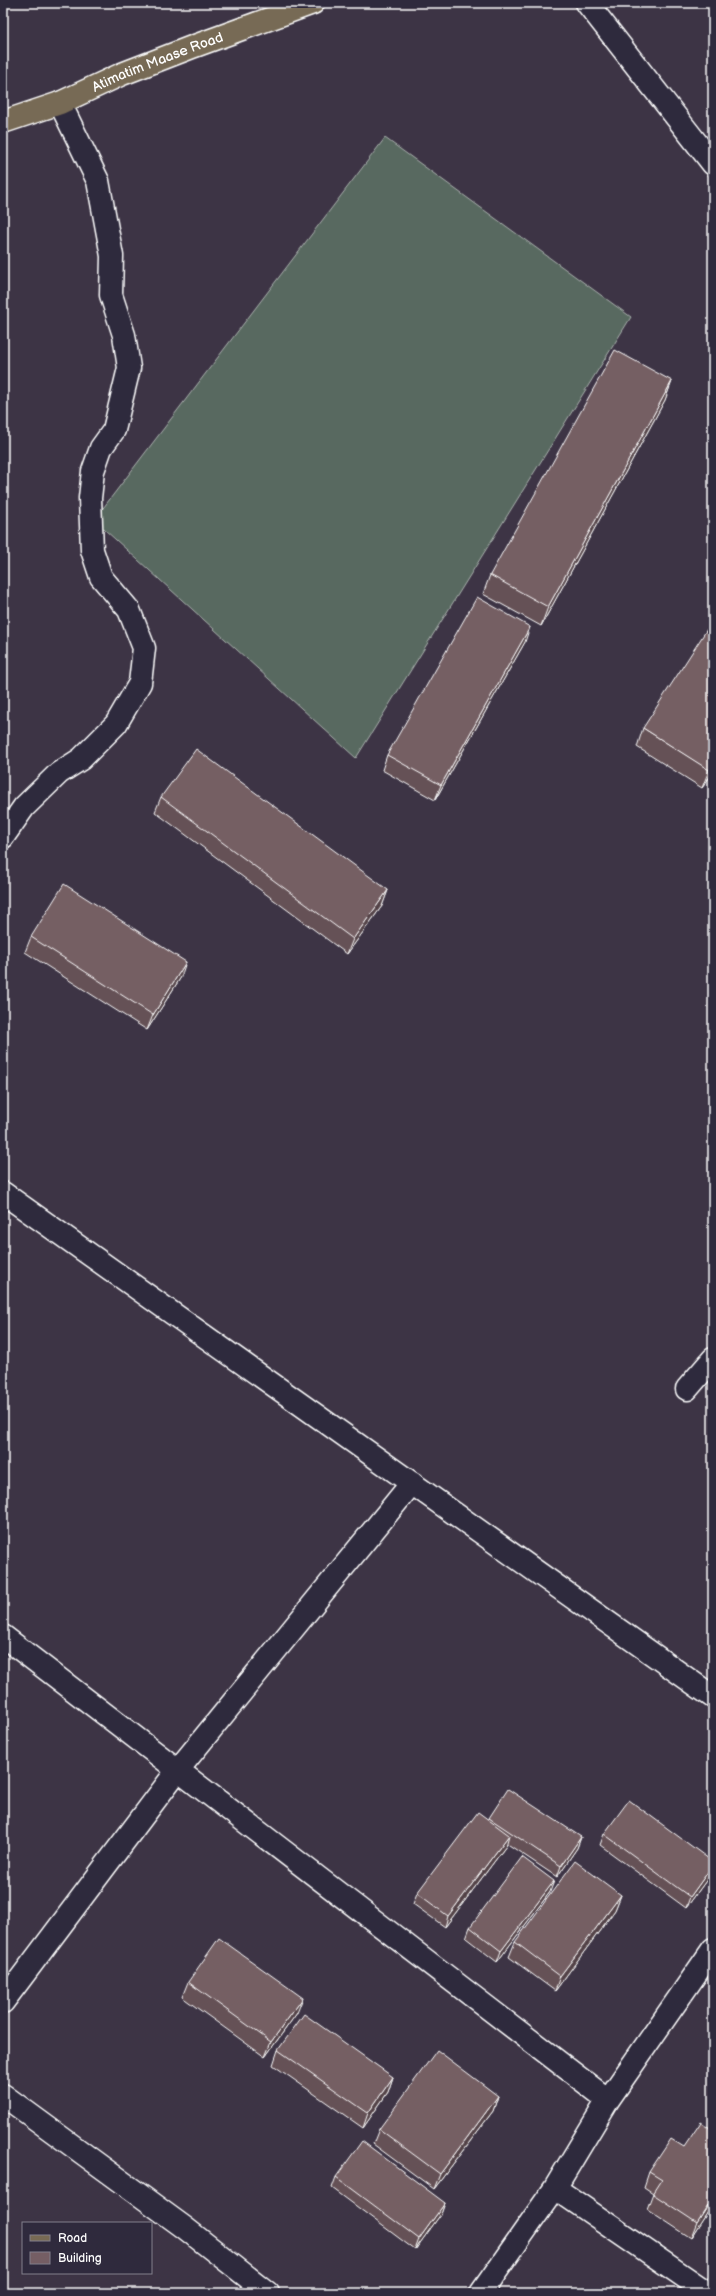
<svg xmlns="http://www.w3.org/2000/svg" width="716" height="2296" font-family="'Balsamiq Sans',sans-serif">
<style>
.pitch{fill:#596960;stroke:#acb4b0}
.lines{fill:none;stroke-linecap:round;stroke-linejoin:round}
.minor-casing{stroke:#fff;stroke-width:25}
.major-casing{stroke:#fff;stroke-width:25}
.minor{stroke:#2f2a3d;stroke-width:22}
.major{stroke:#776a54;stroke-width:22}
.wall{fill:#655156;stroke:#fff}
.shaded-wall{fill:#524246;stroke:#fff}
.building{fill:#755e64;stroke:#fff}
.labels{text-anchor:middle;stroke-width:3;stroke-linejoin:round;paint-order:stroke}
.street-label{font-size:14px;fill:#fff;stroke:#2f2a3d}
</style>
<rect width="100%" height="100%" fill="#3d3445"/>
<filter id="ink" filterUnits="userSpaceOnUse"><feTurbulence type="fractalNoise" baseFrequency=".025" numOctaves="2"/><feDisplacementMap in="SourceGraphic" scale="8" xChannelSelector="R" yChannelSelector="G"/><feConvolveMatrix kernelMatrix="1 2 1 2 8 2 1 2 1" color-interpolation-filters="sRGB"/></filter>
<g filter="url(#ink)">
<path class="pitch" d="M385 138 631 317 356 758 94 520Z"/>
<g class="lines">
<defs>
<path id="minor" d="M587 3 713 164
M3 837 24 807 59 773 81 759 116 724 140 683 144 648 129 610 101 577 92 550 90 498 93 471 101 448 114 430 129 368 124 335 111 295 112 256 98 181 60 103
M3 1193 713 1697
M687 1389 713 1359
M3 1636 608 2100
M3 2002 177 1771 412 1483
M3 2095 185 2228 268 2293
M555 2188 708 2293
M481 2293 555 2188 608 2100 713 1949"/>
<g id="major">
<path id="s1" d="M3 122 60 103 122 74 192 47 313 3"/>
</g>
</defs>
<use href="#minor" class="minor-casing"/>
<use href="#major" class="major-casing"/>
<use href="#minor" class="minor"/>
<use href="#major" class="major"/>
</g>
<path class="wall" d="M672 381 665 400 541 626 483 594 490 575Z
M525 642 435 800 382 770 387 755Z
M643 728 713 772 702 788 637 747Z
M161 797 388 890 382 906 347 954 155 812Z
M31 937 181 977 147 1030 25 952Z
M489 1818 581 1837 577 1848 557 1877 506 1843V1846L445 1927 413 1904 417 1893 488 1820Z
M604 1834 711 1874 686 1908 600 1845Z
M550 1892 497 1962 466 1938 470 1927Z
M621 1895 615 1910 555 1991 509 1957 515 1942Z
M188 1982 297 2013 265 2057 182 1997Z
M278 2050 393 2077 388 2092 363 2128 273 2065Z
M498 2096 493 2111 434 2189 373 2144 379 2129Z
M713 2130V2204L691 2238 647 2209 653 2193 644 2187 649 2172 684 2147Z
M336 2177 445 2203 441 2214 415 2250 332 2188Z"/>
<path class="shaded-wall" d="M672 381 665 400 541 626 548 607Z
M530 627 525 642 435 800 441 785Z
M713 764V772L702 788 709 770Z
M388 890 382 906 347 954 353 939Z
M186 962 181 977 147 1030 153 1015Z
M509 1835 506 1846 445 1927 448 1916Z
M581 1837 577 1848 557 1877 561 1866Z
M713 1865V1868L711 1874 686 1908 690 1897Z
M554 1881 550 1892 497 1962 501 1951Z
M621 1895 615 1910 555 1991 560 1976Z
M303 1998 297 2013 265 2057 271 2042Z
M393 2077 388 2092 363 2128 368 2113Z
M498 2096 493 2111 434 2189 440 2174Z
M713 2198V2204L691 2238 697 2223Z
M445 2203 441 2214 415 2250 419 2239Z"/>
<path class="building" d="M615 350 672 381 548 607 490 575Z
M477 597 530 627 441 785 387 755Z
M713 620V764L709 770 643 728Z
M196 749 388 890 353 939 161 797Z
M64 884 186 962 153 1015 31 937Z
M508 1789 581 1837 561 1866 489 1818Z
M629 1800 713 1862V1865L690 1897 604 1834Z
M478 1812 509 1835 448 1916 417 1893Z
M522 1857 554 1881 501 1951 470 1927Z
M575 1861 621 1895 560 1976 515 1942Z
M219 1938 303 1998 271 2042 188 1982Z
M304 2014 393 2077 368 2113 278 2050Z
M437 2050 498 2096 440 2174 379 2129Z
M701 2122 713 2130V2198L697 2223 653 2194 662 2180 649 2172 671 2139 684 2147Z
M362 2141 445 2203 419 2239 336 2177Z"/>
</g>
<g class="labels">
<g class="street-label">
<text dy="5" stroke="none"><textPath href="#s1" startOffset="166">Atimatim Maase Road</textPath></text>
</g>
</g>
<rect width="716" height="2296" fill="none" stroke="#2f2a3d" stroke-width="16"/>
<rect x="8" y="8" width="700" height="2280" fill="none" stroke="#fff" stroke-width="1.5" filter="url(#ink)"/>
<rect x="22" y="2222" width="130" height="52" fill="#2f2a3d" stroke="#827f8b"/>
<rect x="30" y="2235" width="20" height="6" fill="#776a54" stroke="#827f8b"/>
<text x="58" y="2242" font-size="12" fill="#ffffff">Road</text>
<rect x="30" y="2252" width="20" height="12" fill="#755e64" stroke="#827f8b"/>
<text x="58" y="2262" font-size="12" fill="#ffffff">Building</text>
</svg>
